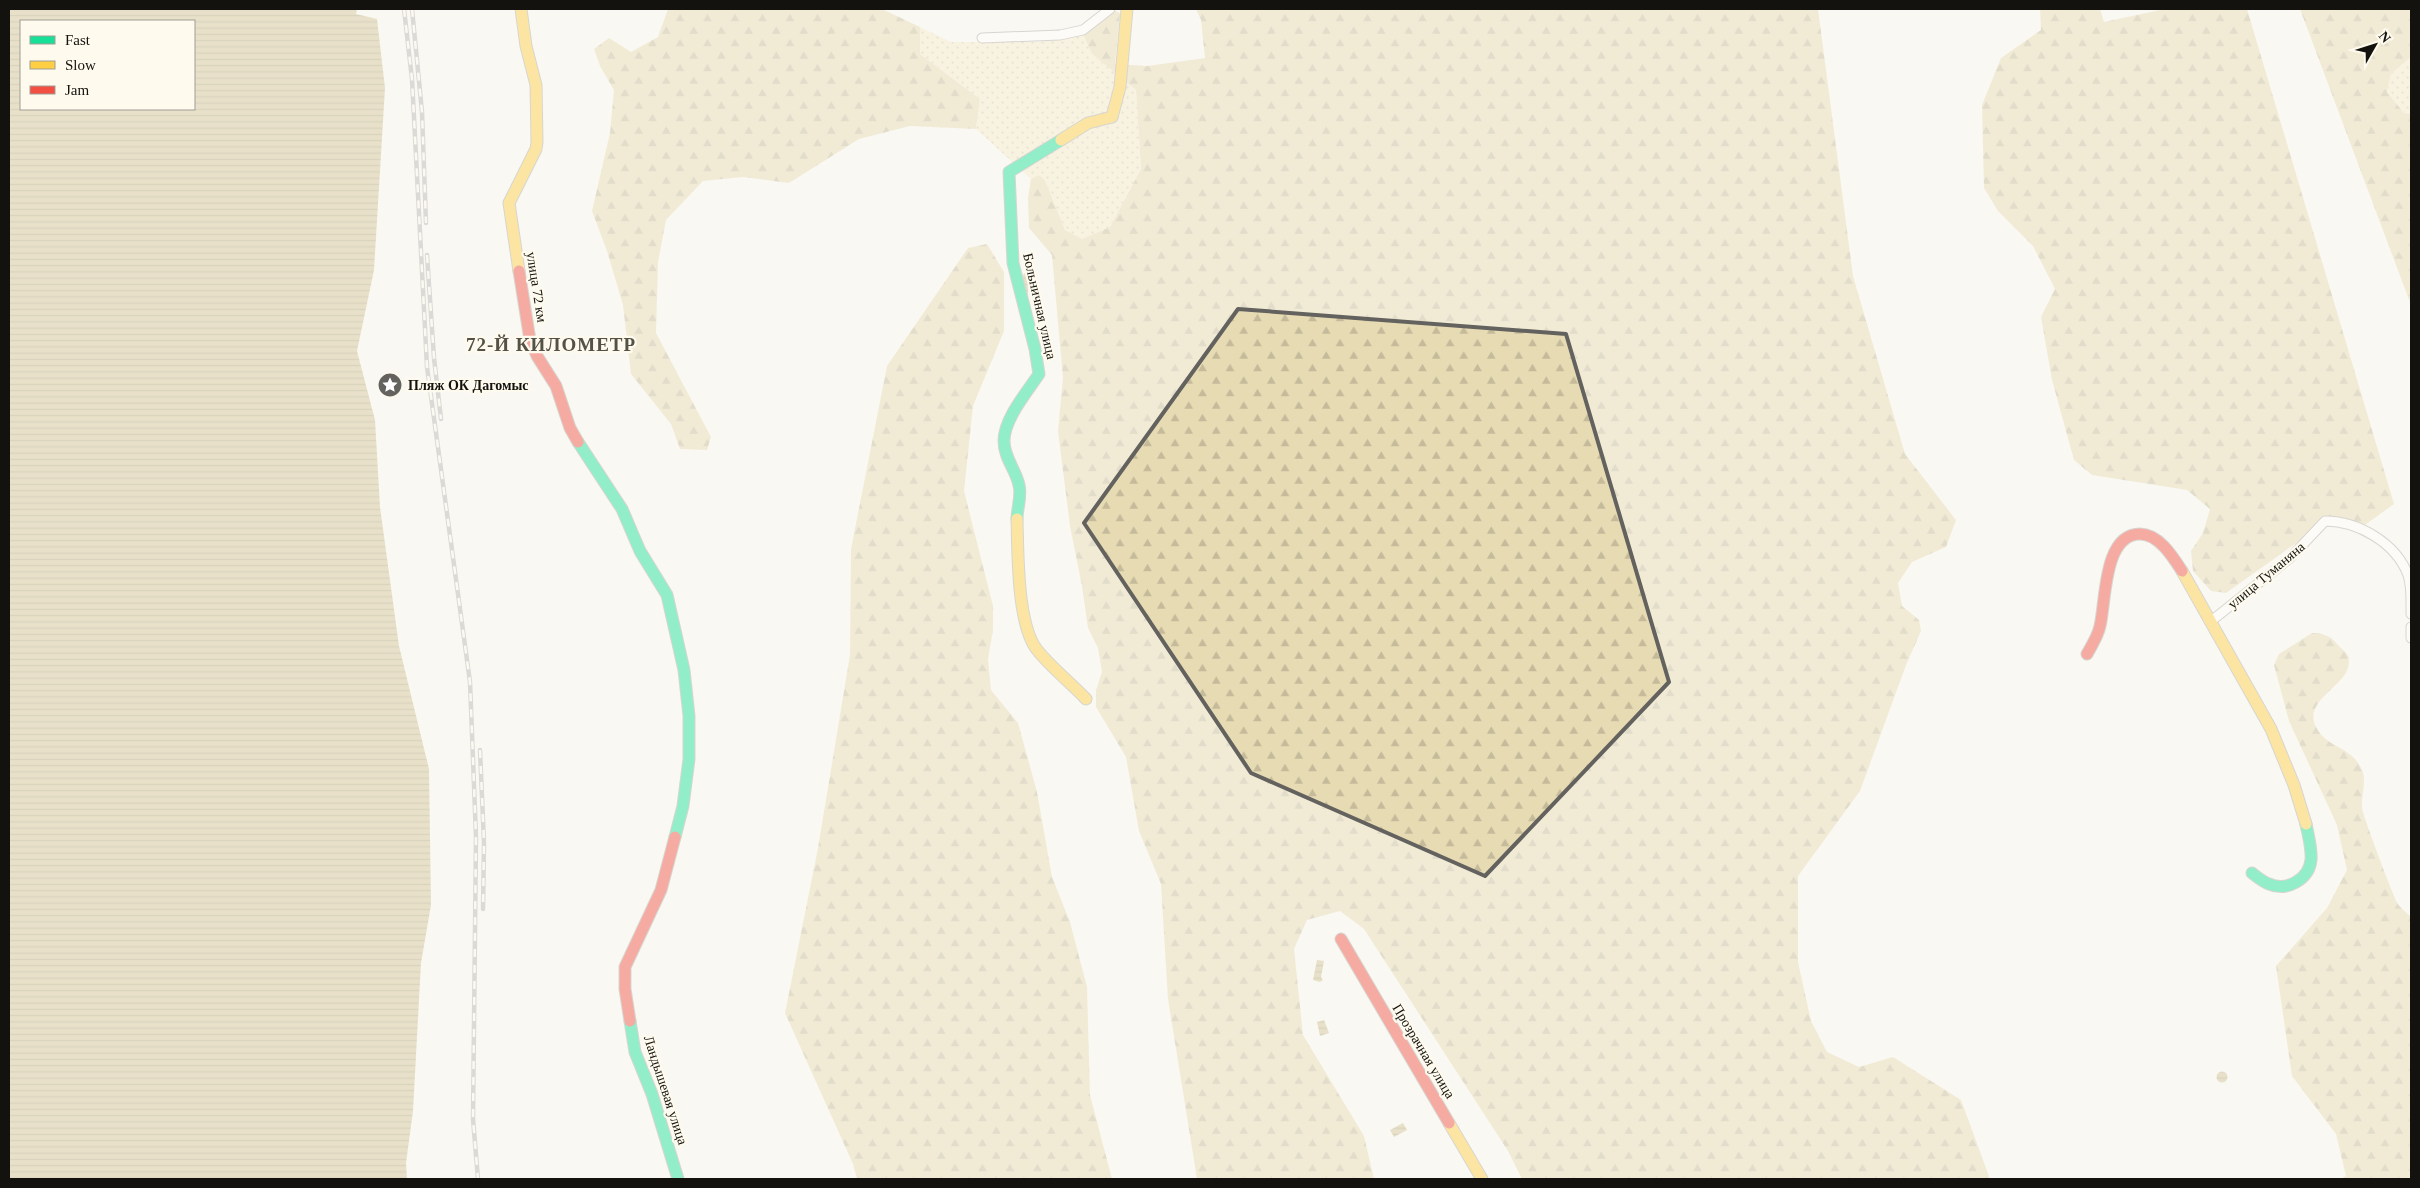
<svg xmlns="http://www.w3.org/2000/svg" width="2420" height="1188" font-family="Georgia,serif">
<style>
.grass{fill:url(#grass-dots)}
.forest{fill:url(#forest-firs)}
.water{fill:url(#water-rules);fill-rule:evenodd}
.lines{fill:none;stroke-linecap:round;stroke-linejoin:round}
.street-casing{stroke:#adaca7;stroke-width:11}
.fast-casing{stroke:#adaca7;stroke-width:13}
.slow-casing{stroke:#adaca7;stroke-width:13}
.jam-casing{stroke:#adaca7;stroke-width:13}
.street{stroke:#fefefd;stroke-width:9}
.fast{stroke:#16e098;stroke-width:11}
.slow{stroke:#ffcf43;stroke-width:11}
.jam{stroke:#f24e42;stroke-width:11}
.rail-casing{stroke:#b5b5b4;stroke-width:4.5}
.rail{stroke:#fefaee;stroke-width:2.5;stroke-dasharray:8;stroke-linecap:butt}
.marked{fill:none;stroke:#64625e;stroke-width:4;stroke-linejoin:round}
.labels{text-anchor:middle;stroke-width:4.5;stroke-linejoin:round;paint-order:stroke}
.street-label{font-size:14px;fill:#13120e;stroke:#fefaee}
.poi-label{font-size:14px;font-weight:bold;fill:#13120e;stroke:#fefaee;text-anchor:start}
.district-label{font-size:19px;font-weight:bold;letter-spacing:1px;fill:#545147;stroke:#fefaee}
</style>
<defs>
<pattern id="grass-dots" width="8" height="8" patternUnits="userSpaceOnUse" patternTransform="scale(1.25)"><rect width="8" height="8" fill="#f6eccc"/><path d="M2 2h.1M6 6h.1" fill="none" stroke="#d2c9ae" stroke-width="1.8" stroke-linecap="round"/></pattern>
<pattern id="forest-firs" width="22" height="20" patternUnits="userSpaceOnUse" patternTransform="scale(1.25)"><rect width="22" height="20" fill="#e7dbb4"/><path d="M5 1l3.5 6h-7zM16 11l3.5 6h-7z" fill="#c5bb9a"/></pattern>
<pattern id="water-rules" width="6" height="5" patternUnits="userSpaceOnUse" patternTransform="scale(1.25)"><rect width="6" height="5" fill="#d2c496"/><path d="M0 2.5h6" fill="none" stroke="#b3a780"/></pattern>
</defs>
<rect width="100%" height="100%" fill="#faf8f2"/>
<path class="grass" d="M920 27 951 42H1039L1083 34 1092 54 1136 90 1141 169 1110 227 1082 239 1065 230 1045 180 1039 175 1031 179 976 129 980 99 920 54Z
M2411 57V114L2404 113 2387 92 2391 74Z"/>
<path class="forest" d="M668 9H882L920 27V54L980 99 976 129 910 126 859 139 789 183 743 177 703 181 666 220 658 262 656 333 711 437 707 450 680 449 671 424 631 374 623 305 607 251 592 211 610 133 614 90 600 66 594 49 609 38 631 52 658 37Z
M1196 9H1818L1853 276 1905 454 1956 520 1946 547 1912 562 1898 583 1902 606 1919 620 1921 631 1906 665 1860 791 1798 876V962L1811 1021 1827 1052 1859 1067 1893 1057 1961 1100 1990 1179H1522L1508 1151 1364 929 1340 911 1307 920 1294 949 1303 1035 1364 1136 1374 1179H1197L1168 999 1161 884 1139 831 1126 757 1096 707V690L1102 672 1098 648 1088 628 1082 586 1070 526 1058 431 1063 378 1052 255 1029 228 1028 198 1031 179 1039 175 1045 180 1065 230 1082 239 1110 227 1141 169 1136 90 1092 54 1083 34 1113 10 1120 13 1115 64 1147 66 1205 58 1201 20Z
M2040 9H2100L2104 22 2165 9H2247L2394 504 2358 530 2343 524 2316 529 2226 593 2211 591 2193 571 2191 551 2203 533 2210 509 2187 490 2092 475 2074 460 2052 380 2041 317 2055 289 2033 246 1998 211 1984 188 1982 105 2001 58 2041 30Z
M2300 9H2411V57L2391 74 2387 92 2404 113 2411 114V305Z
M987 244 1004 272V331L973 406 964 491 993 606V630L988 659 991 690 1018 723 1037 792 1052 877 1070 922 1087 987 1090 1095 1112 1179H857L853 1164 785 1013 818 848 850 655 851 549 887 366 968 248Z
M2312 633C2324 633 2331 636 2338 645 2341 648 2346 652 2348 656 2357 684 2301 697 2316 727 2326 748 2352 746 2362 770 2367 781 2361 796 2362 808 2363 816 2393 896 2398 904 2401 909 2407 913 2411 917V1179H2341L2346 1176 2336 1134 2292 1076 2276 966 2327 908 2347 870 2337 825 2289 721 2274 665 2279 654Z"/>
<path class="water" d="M9 9H357L356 14 377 19 385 88 374 270 357 351 375 420 380 507 399 646 429 769 431 905 421 963 413 1111 406 1163 407 1179H9ZM194 21V109H21V21Z
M1025 273 1028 274V297L1023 298 1022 276Z
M1317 960 1324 961 1321 977 1323 980 1320 982 1313 980Z
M1324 1020 1329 1033 1320 1036 1317 1022Z
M2216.5 1077a5.5 5.5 0 1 1 11 0a5.5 5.5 0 1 1-11 0Z
M1403 1123 1407 1130 1394 1137 1390 1130Z"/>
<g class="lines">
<defs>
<path id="street" d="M982 38 1060 35 1083 30 1110 9
M2210 622 2290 558 2325 521C2358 521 2396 543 2408 575 2412 587 2411 601 2411 614
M2411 627V638"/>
<path id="fast" d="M578 442 622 509 640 551 667 595 684 670 689 716V759L683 806 675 837
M1017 519C1017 508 1022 496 1019 485 1016 470 1004 458 1004 441 1004 419 1027 392 1039 374L1035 349 1013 263 1009 172 1061 140
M2252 873C2257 877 2263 882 2269 884 2287 892 2309 879 2311 860 2312 848 2308 835 2306 824
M630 1021 635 1052 652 1094 678 1179"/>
<path id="slow" d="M1061 140 1088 123 1112 117 1120 87 1127 9
M519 271 509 203 536 149 537 142 536 85 526 46 521 9
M1017 519C1018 552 1017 619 1035 647 1045 662 1073 685 1086 699
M2182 571 2271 729 2294 785 2306 824
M1449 1123 1482 1179"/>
<path id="jam" d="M519 271 530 340 537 356 556 386 570 428 578 442
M2087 654C2092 645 2098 636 2100 626 2106 602 2103 534 2140 534 2159 534 2173 557 2182 571
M1341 939 1449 1123
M630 1021 625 989V967L661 890 675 837"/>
</defs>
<use href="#street" class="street-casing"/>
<use href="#fast" class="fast-casing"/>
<use href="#slow" class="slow-casing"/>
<use href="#jam" class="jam-casing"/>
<use href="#street" class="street"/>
<use href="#fast" class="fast"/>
<use href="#slow" class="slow"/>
<use href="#jam" class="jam"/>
<defs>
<path id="rail" d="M404 9 412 79 427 367 470 682 476 837 473 1119 478 1179
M412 9 422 112 426 223
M427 255 434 358 441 419
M480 750 484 843 483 909"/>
</defs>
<use href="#rail" class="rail-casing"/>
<use href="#rail" class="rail"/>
</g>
<path d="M0 0H2420V1188H0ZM1238 309 1566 334 1669 682 1485 876 1251 773 1084 523Z" fill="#faf8f2" fill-opacity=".55" fill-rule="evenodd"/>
<path class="marked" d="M1238 309 1566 334 1669 682 1485 876 1251 773 1084 523Z"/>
<defs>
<symbol id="sight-disc" viewBox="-11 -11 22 22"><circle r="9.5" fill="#64625e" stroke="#fefaee"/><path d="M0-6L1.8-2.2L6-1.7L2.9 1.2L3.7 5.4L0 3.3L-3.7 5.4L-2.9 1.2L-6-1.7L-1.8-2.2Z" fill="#fff"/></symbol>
</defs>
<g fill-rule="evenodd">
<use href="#sight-disc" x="376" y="371" width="28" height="28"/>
</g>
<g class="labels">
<g class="street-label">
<text transform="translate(537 287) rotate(81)" y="5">улица 72 км</text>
<text transform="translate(1040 306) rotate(77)" y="5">Больничная улица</text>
<text transform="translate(2266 575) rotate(-40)" y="5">улица Туманяна</text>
<text transform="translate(1424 1051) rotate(59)" y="5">Прозрачная улица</text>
<text transform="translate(666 1090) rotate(72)" y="5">Ландышевая улица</text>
</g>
<g class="poi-label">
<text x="408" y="390">Пляж ОК Дагомыс</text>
</g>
<g class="district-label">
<text x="551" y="351">72-Й КИЛОМЕТР</text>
</g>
</g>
<rect width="2420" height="1188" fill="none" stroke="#13120e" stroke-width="20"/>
<rect x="20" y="20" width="175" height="90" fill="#fefaee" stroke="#a09d94"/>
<rect x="30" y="36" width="25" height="8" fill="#16e098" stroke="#a09d94"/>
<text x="65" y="45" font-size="15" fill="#13120e">Fast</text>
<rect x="30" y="61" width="25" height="8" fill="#ffcf43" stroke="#a09d94"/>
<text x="65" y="70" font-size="15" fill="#13120e">Slow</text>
<rect x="30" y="86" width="25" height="8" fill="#f24e42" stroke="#a09d94"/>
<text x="65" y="95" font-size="15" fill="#13120e">Jam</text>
<g transform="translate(2375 45) rotate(51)" stroke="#fefaee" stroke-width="4" paint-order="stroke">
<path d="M0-4L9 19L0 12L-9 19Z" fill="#13120e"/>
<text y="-8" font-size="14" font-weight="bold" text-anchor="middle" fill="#13120e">N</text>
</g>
</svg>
